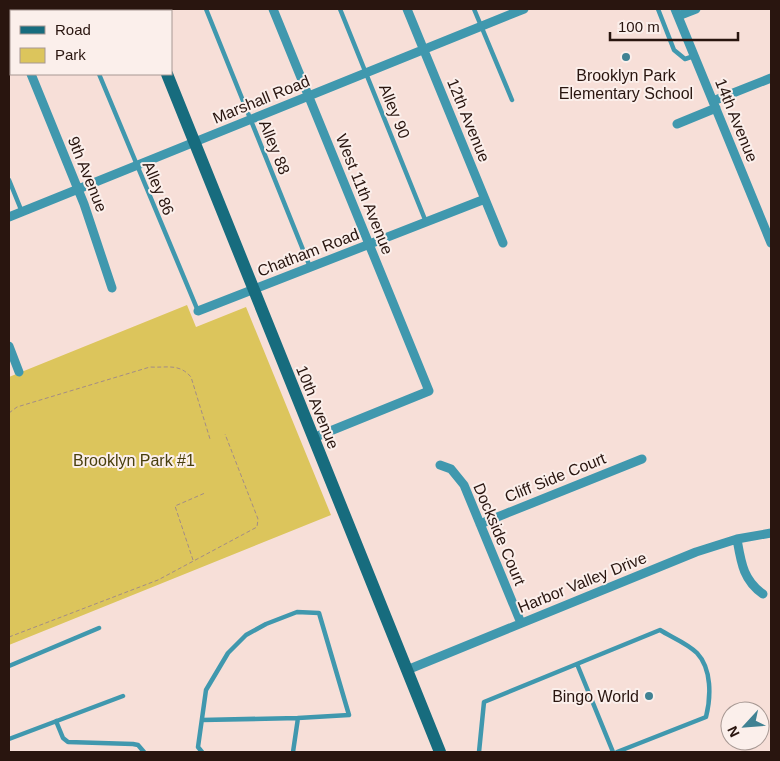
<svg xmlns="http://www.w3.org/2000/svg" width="780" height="761" font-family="Helvetica,sans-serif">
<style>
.green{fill:#dcc55c}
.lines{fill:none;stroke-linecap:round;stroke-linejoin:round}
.path{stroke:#a38c86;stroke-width:1;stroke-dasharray:4 2.5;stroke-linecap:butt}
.lane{stroke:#4098ae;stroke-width:4.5}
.street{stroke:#4098ae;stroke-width:9}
.secondary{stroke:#176c7e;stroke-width:12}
.poi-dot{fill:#408293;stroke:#fbefeb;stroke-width:2}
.labels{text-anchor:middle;stroke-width:4;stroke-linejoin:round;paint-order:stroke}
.poi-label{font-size:16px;fill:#29150f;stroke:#fbefeb}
.street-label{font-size:16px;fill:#29150f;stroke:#fbefeb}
.park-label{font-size:16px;fill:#493f0d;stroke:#fbefeb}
</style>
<rect width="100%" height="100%" fill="#f7dfd8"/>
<path class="green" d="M187 305 196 327 246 307 331 515 9 645V377Z"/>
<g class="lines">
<path class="path" d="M9 413 17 407 150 367C167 368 179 363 191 377L210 439
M193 560 175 506 205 493
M9 637 158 580 257 527 258 519 225 434"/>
<path class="lane" d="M73 9 74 11
M206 9 310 267
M340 9 426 222
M474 9 512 100
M658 9 674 50 685 59 694 56
M99 74 198 311
M9 180 22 212
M577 664 613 752
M9 666 99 628
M202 720 298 718 293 752
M56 721 63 738 68 742 133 744 138 745 144 752
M9 739 123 696
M202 752 198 747 206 690 228 653 246 635 266 624 297 612 319 613 349 715 298 718
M479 752 484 702 660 630C671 637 687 643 697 653 712 669 711 697 706 717L617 752"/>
<path class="street" d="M273 9 429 391 313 438
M407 9 503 243
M675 9 771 243
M678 16 696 9
M9 18 11 24
M31 74 84 204 112 288
M713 101 771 78
M677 124 716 108
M9 217 524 9
M198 311 485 199
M9 346 19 372
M440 465 451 469 464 485 521 623
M480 524 642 459
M737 539C741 562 743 580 763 594
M407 670 696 552 737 539 771 533"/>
<path class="secondary" d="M140 9 141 11
M98 11 104 9
M9 47 11 46
M167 74 440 752"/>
</g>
<g class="poi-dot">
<circle cx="626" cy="57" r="5"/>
<circle cx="649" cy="696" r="5"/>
</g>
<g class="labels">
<g class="poi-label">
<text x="626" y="81">Brooklyn Park<tspan x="626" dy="18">Elementary School</tspan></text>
<text x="639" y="702" text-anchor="end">Bingo World</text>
</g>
<g class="street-label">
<text transform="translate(261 99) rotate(-22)" y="6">Marshall Road</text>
<text transform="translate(395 111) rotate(68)" y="6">Alley 90</text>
<text transform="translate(469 120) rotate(68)" y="6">12th Avenue</text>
<text transform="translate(737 120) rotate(68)" y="6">14th Avenue</text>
<text transform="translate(275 147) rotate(68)" y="6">Alley 88</text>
<text transform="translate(88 174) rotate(68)" y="6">9th Avenue</text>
<text transform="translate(159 188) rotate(67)" y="6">Alley 86</text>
<text transform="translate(365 194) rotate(68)" y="6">West 11th Avenue</text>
<text transform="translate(308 252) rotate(-21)" y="6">Chatham Road</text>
<text transform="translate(318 407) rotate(68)" y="6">10th Avenue</text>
<text transform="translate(555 477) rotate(-22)" y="6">Cliff Side Court</text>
<text transform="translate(500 534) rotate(67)" y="6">Dockside Court</text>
<text transform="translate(582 582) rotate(-22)" y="6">Harbor Valley Drive</text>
</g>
<g class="park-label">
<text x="134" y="466">Brooklyn Park #1</text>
</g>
</g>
<rect width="780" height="761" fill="none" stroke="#29150f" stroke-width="20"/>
<rect x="10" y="10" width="162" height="65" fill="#fbefeb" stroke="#a79893"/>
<rect x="20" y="26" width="25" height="8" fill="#176c7e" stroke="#a79893"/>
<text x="55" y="35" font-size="15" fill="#29150f">Road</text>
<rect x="20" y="48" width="25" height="15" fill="#dcc55c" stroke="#a79893"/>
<text x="55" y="60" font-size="15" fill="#29150f">Park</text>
<g transform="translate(745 726) rotate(244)"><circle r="24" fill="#fbefeb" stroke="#a79893"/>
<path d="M0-4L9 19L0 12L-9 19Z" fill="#408293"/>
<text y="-8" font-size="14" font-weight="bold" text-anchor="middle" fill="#29150f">N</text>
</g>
<path d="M610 32v8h128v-8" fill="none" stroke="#29150f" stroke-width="2.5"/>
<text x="618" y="32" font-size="15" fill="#29150f" stroke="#fbefeb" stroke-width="4" paint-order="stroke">100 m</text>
</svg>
